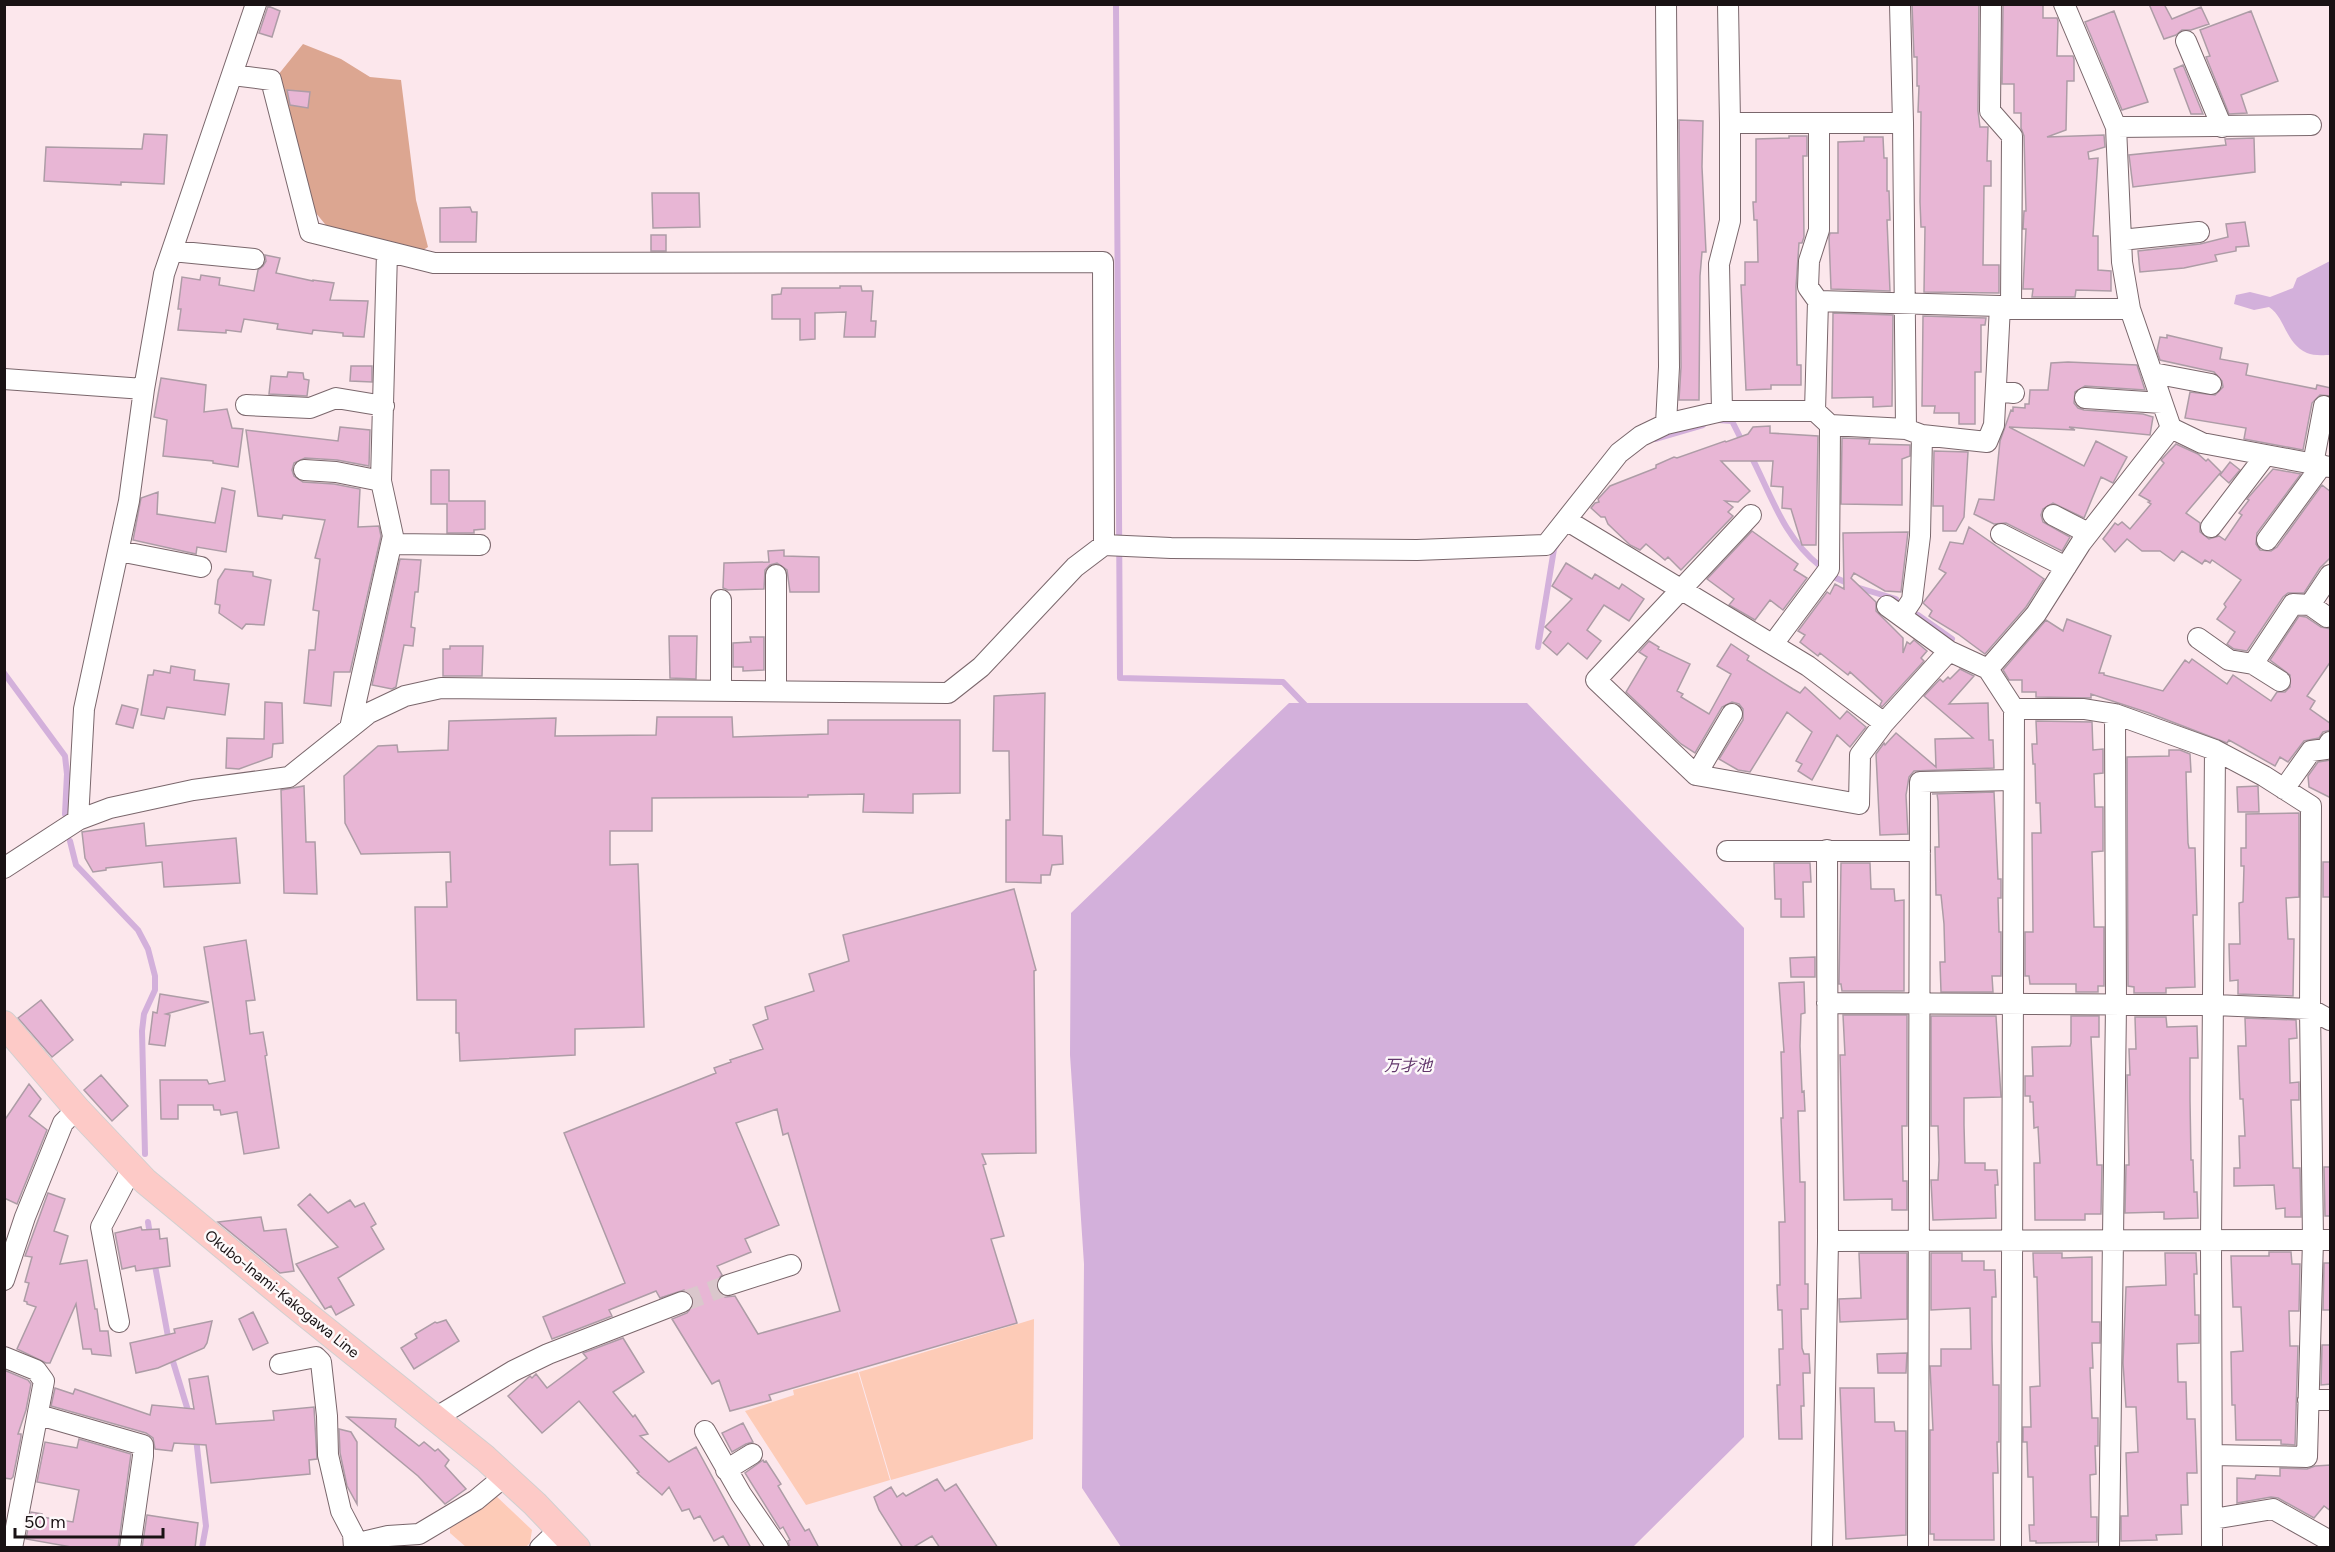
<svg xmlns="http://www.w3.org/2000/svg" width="2335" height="1552" font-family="Figtree,'Noto Sans JP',sans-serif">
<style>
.green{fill:#fdcbb7}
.forest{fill:#dca691}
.water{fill:#d3b0db}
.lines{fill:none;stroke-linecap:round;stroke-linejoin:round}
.stream{stroke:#d3b0db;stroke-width:6}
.building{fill:#e8b6d5;stroke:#ad9ca6;stroke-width:1.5;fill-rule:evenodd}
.minor-tunnel{stroke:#dac7cc;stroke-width:20;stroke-dasharray:20 10;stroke-linecap:butt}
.minor-casing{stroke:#7a676c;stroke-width:22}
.major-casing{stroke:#d1d0d0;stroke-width:28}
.minor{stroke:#fff;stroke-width:20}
.major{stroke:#fdcac7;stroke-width:26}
.labels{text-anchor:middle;stroke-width:5;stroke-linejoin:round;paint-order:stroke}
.street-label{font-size:15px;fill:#191214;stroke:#fdf9fa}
.water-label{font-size:16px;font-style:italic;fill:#61366b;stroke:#fdf9fa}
</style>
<rect width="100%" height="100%" fill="#fce7ec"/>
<path class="green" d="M1034 1319 1033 1439 891 1480 859 1372Z
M858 1372 890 1480 806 1505 745 1411 794 1395 793 1390Z
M493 1493 532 1530 530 1543 526 1547H466L450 1533V1524Z"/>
<path class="forest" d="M303 44 341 59 370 77 401 80 416 200 428 247 417 254 329 229 311 207 278 75Z"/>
<path class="water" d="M2330 261V355C2324 355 2313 356 2307 353 2285 343 2285 317 2269 307L2254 310 2234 304 2236 295 2250 292 2270 297 2293 288 2297 278Z
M1289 703H1527L1744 928V1437L1633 1547H1121L1082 1488 1084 1264 1070 1055 1071 913Z"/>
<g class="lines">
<path class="stream" d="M1116 4 1120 678 1283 682 1308 708
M1718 420 1732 421 1743 443
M1655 439 1703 425
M1750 454C1771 494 1783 537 1820 566
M1836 578 1856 587 1896 599
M1918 615 1952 639
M1538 647 1554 549 1557 544
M4 673 65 756 67 774 65 814
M70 841 76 865 138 930 148 949 155 976V990L144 1014 142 1031 145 1154
M148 1222 150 1235
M154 1260 169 1342
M171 1355 189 1414
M196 1438 206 1526 202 1548"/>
</g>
<path class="building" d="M1912 4H1979L1978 111 1980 127H1988L1987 161H1991V186H1984L1983 265H1999V293L1924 292 1925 227H1921L1920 202 1921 112H1918L1919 86H1917V57H1914Z
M2003 4H2043V18H2057L2058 21 2057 56H2073L2074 59V81H2067L2066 130 2047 137 2104 135 2105 147 2088 152 2089 159 2098 158 2093 236H2098V270L2111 271V291L2076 290 2075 297H2032L2033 289H2023L2026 229H2023L2024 211H2026L2024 136 2021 128V113H2014V84H2002Z
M2149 4H2164L2172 19 2201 7 2209 24 2191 30H2182L2176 35 2164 39Z
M268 6 280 11 272 37 259 33Z
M2114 11 2148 102 2122 110 2085 22Z
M2251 11 2278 81 2241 95 2247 113 2229 114 2206 57 2210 56 2200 30Z
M2183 65 2203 114H2191L2174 69Z
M287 90 310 92 308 108 290 105Z
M1679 120 1703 121 1702 167 1706 252H1702L1700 276 1699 400H1679L1681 367Z
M144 134 167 135 164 184 121 182V185L44 181 46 147 142 149Z
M1789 136H1807V156H1803L1804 237 1802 243H1799L1796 287 1797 365H1801V385H1771V389L1746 390 1741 285H1745V262H1758L1757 220H1754L1753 202H1756V139L1789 138Z
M1864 137H1883L1884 158H1887V191H1889L1890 220H1887L1890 291 1831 289 1829 237 1830 233H1838V142L1864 141Z
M2254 138 2255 172 2133 187 2129 155 2226 145 2225 139Z
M652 193H699L700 227 653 228Z
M470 207 472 212H477L476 242H440V208Z
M2245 222 2249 246 2236 247V251L2215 255 2217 261 2184 268 2140 272 2138 251 2200 244 2228 237 2226 224Z
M651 235H666V251H651Z
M265 255 280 258 276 273 313 281V280L334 283 330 300 368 301 364 337 343 336V333L313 330 312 334 277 329 278 324 244 319 241 332 226 330V333L178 330 181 309H178L182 277 200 280 201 275 220 278 219 285 254 291 258 270 263 266 266 261Z
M840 286H861L862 291H873L871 321H876L875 337H844L846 312 815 313V339L800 340V319H772V295L781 294 782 288H840Z
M1833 313 1893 315 1892 406 1873 407V397L1832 398Z
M1923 316 1986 318 1985 325H1981V372H1975V424H1959V413H1934L1935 406H1922Z
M2167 335 2222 348 2220 359 2248 364 2246 375 2316 389 2317 385 2331 388V396L2320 395 2312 403 2303 450 2244 439 2246 428 2185 418 2190 392 2215 395 2223 387 2222 381 2214 372 2160 360 2157 351 2160 337 2167 338Z
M2068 362 2137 365 2145 390 2085 386 2075 392 2074 403 2078 408 2084 410 2143 414 2153 417 2150 435 2069 427 2075 430 2009 427 2084 466 2096 441 2127 457 2113 483 2101 477 2084 518 2053 503 2043 509 2041 515 2043 522 2070 537 2062 551 2006 523 1994 524 1974 514 1979 499 1994 500 2000 441 2011 410 2013 411V407L2025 408V404H2029L2030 390H2048L2051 363Z
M351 366H372V382L350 381Z
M288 372 303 373 304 379 309 380 307 396 269 394 271 376 287 377Z
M161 378 206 385 204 412 227 409 232 428 243 429 238 467 213 463V461L163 456 167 420 154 417Z
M1770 426V433L1818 436 1816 545H1802L1791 509 1782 508 1783 487 1771 486 1773 461H1721L1750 491 1738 502 1725 501 1733 507 1728 512 1733 516 1681 570 1668 557 1665 560 1646 544 1640 550 1630 545 1608 524 1605 517H1601L1591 508 1595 503 1599 502 1598 499 1610 486 1656 468V465L1674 457 1677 458 1725 441 1726 442 1748 434 1753 427Z
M340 427 370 430 369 466 337 460 305 458 294 463 292 470 294 476 303 482 334 484 360 489 358 527 379 526 381 536 350 672H334L331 706 304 703 309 650H315L319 611 313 610 320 559 315 558 325 520 283 515 282 519 258 516 246 430 338 441Z
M1842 438 1870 439 1869 444 1910 445V456L1902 459V505L1841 504Z
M2176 444 2198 454 2206 461 2208 459 2221 472 2186 513 2200 523V532L2209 539 2219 536 2225 540 2242 515 2239 513 2249 500 2247 499 2273 469 2301 474 2257 533 2256 544 2260 550 2271 551 2277 547 2322 485 2331 492V557L2320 568 2304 593H2288L2283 597 2247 651 2234 649 2227 644 2235 632 2217 619 2226 607 2224 604 2241 580 2212 560 2210 563 2205 560 2202 564 2182 551 2174 561 2160 551H2142L2127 539 2115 552 2103 539 2115 523 2118 525 2122 522 2130 529 2151 504 2148 502 2150 501 2139 495 2164 463 2161 460Z
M1934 451 1968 452 1964 517 1956 531H1943V506H1933Z
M2230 462 2240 470 2229 483 2220 475Z
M431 470H449V501H485V529L474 530V533H447V504H431Z
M222 488 235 491 226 552 197 547 196 554 133 540 141 498 158 492 157 514 215 523Z
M1969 527 2044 579 2026 607 1985 654 1958 634 1933 619 1929 616 1932 611 1923 603 1946 573 1939 569 1950 542 1963 544Z
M1752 531 1798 564 1794 570 1807 578 1783 610 1770 600 1755 620 1729 605 1734 599 1707 579Z
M1908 532 1901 592 1885 591 1854 573 1851 578 1876 602V611L1903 638V653L1907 642 1910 644 1914 640 1927 651 1921 658 1924 661 1882 707 1880 705 1882 701 1850 672 1848 675 1820 653 1818 656 1800 642 1805 635 1798 631 1827 592 1830 594 1835 584 1844 589 1843 533Z
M784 550V556L819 557V592H790L787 570 777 563 770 565 765 570 764 589 728 590 723 588 724 563 769 562 768 551Z
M400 559 421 560 418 592H415L411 627 415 628 413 646 404 645 396 687 392 689 372 685Z
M1566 563 1592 579 1595 574 1619 589 1622 584 1644 599 1629 621 1604 605 1587 630 1601 641 1587 659 1568 643 1557 655 1543 643 1551 632 1545 627 1572 599 1552 586Z
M225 569 253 572V576L271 580 264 625 246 624 242 629 219 613 220 605 215 604 218 580Z
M2299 616 2306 617 2321 627 2331 629V661L2307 696 2315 701 2310 709 2331 724V730L2323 732 2319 738 2304 741 2288 762 2280 757 2275 766 2229 740 2227 743 2149 713 2091 694V698L2036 697V692H2022V680H2009L2003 670 2046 620 2063 631 2067 619 2111 636 2099 673H2104V675L2163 691 2185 660 2189 663 2192 659 2227 684 2233 675 2271 701 2277 692H2285L2290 687V675L2270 660Z
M669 636H697L696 679 670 678Z
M750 637H764V670L743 671V667H733V643L751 642Z
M1649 641 1659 647 1658 649 1690 664 1677 691 1683 694 1681 697 1709 714 1731 674 1717 666 1731 644 1749 656 1747 660 1793 689 1800 693 1805 687 1840 719 1847 711 1866 727 1850 747 1837 735 1812 780 1798 771 1802 764 1796 761 1812 732 1787 712 1750 772 1738 770 1719 759 1743 720V709L1739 704 1732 702 1722 707 1695 753 1681 744 1626 692 1647 657 1639 652Z
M450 646H483L482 676H443V649H450Z
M171 666 195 670 194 680 229 684 225 715 167 707 164 719 141 715 148 675H153L154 670 170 673Z
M1960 669 1974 676 1949 704 1988 703 1989 740H1993L1994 768 1914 771 1909 777 1906 795 1908 834 1880 835 1876 754 1884 743 1885 745 1896 733 1936 767 1935 739 1973 738 1924 696 1940 679 1943 682 1948 677 1950 679Z
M1045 693 1043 835 1062 836 1063 864 1052 865 1050 875H1041V883L1006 882V820H1010L1009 751H993L994 696Z
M265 702 282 703 283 743 273 744 272 757 239 769 226 768 227 738 264 739Z
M122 705 138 709 133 728 116 724Z
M657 717H732L733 737 828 734V720H960V793L913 794V813L863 812 864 794 808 795V797L652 798V831H610V865L638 864 644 1027 575 1029V1055L460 1061 459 1033H456V1000H417L415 907H447L446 882H451L450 852 361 854 345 823 344 776 378 746 397 745 398 752 448 750 449 721 556 718 555 736 656 735Z
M2036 721 2092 722 2093 750 2103 749V773L2094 774 2095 807H2103V851L2092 852 2094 927H2104V986H2098V992H2076V984H2030L2029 976H2025V932H2033L2032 833H2041L2040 803H2036L2035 764H2033L2032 744H2037Z
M2169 750H2180L2190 754 2191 772H2186L2188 843 2189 848H2195L2197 915H2193L2195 987 2166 988V993H2134V987L2128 986 2127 757 2169 756Z
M2331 760V798L2309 787 2308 776 2318 762Z
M304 786 306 842H315L317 894 284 893 281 790Z
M2258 786 2259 812H2238L2237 787Z
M1994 792 1998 879H2001V898H1998L1999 932H2001V976H1992L1993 992H1941L1940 962H1945L1944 924 1941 895H1936L1935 847H1939L1938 801 1937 794H1932Z
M2299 813V897L2286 898 2288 939H2294L2293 996 2238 994V980L2230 981 2229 944H2240L2239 903 2243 902 2244 866H2241V848H2246V814Z
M144 823 146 846 236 838 240 883 164 887 162 862 106 868V870L93 872 85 858 82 832Z
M2323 862H2331V897H2323Z
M1774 863H1810L1811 882H1803L1804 917H1781V899H1775Z
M1841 863H1870L1871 889H1894L1895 901 1904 900V991H1842L1841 984H1839Z
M1014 889 1036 970 1034 971 1036 1153 982 1154 986 1164 983 1165 1004 1236 991 1239 1017 1323 769 1395 771 1400 730 1411 719 1380 712 1384 672 1319 687 1313 694 1304 693 1297 684 1290 660 1298 656 1291 609 1310 612 1316 552 1339 543 1317 625 1283 564 1133 716 1073 714 1068 731 1062 730 1060 763 1049 753 1025 768 1019 765 1007 814 991 809 974 849 961 843 935ZM777 1109 783 1135 788 1133 840 1311 758 1334 735 1296 725 1297 717 1289 716 1282 722 1275 717 1266 751 1252 745 1239 779 1225 736 1123Z
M246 940 255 1000 246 1001 250 1034 263 1032 267 1055 265 1056 279 1148 244 1154 237 1112 221 1115 220 1110H214L213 1105H178V1119H161L160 1080H207L209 1084 225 1081 204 947Z
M1815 957V977H1791L1790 958Z
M1804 982 1805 1013 1801 1014 1800 1046 1802 1092 1804 1091 1805 1111H1798L1800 1182H1805V1284H1808V1309H1801L1802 1348 1804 1354H1809L1810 1373H1803L1804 1406H1801L1802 1439H1779L1777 1385H1780L1779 1349H1783L1782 1310H1778L1777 1285H1780L1779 1222H1785L1781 1118H1783L1781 1052H1784L1779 983Z
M160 994 209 1002 166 1014 170 1015 165 1046 149 1044 153 1012 157 1013Z
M41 1000 73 1040 52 1057 18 1018Z
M1843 1015H1907V1126H1902L1903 1181H1907V1210H1892V1199L1844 1200 1840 1055H1845Z
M1931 1016H1996L2001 1097 1964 1098V1125L1965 1163H1985V1170H1997L1998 1185H1995L1996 1218 1933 1220 1931 1180H1938L1939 1160 1938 1126H1931Z
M2071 1016H2099V1037H2091L2097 1165H2102L2101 1214H2085V1220H2035L2034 1163H2040L2038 1127 2034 1128 2033 1102H2030V1096H2025V1076H2033L2032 1047 2070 1046 2071 1043Z
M2135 1017H2166L2167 1027 2197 1026 2198 1058H2190V1100L2191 1160H2193L2194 1192H2197L2198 1218 2164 1219V1212L2125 1213 2126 1165H2129L2127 1075H2130L2129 1049H2136Z
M2245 1018 2296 1020 2297 1038 2289 1039 2290 1083 2299 1082V1100H2291L2293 1168H2300L2301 1217H2285V1208L2276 1209 2274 1185 2234 1186V1168H2240L2239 1136H2245L2243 1099H2240L2238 1046H2246Z
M101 1075 128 1106 112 1121 84 1090Z
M29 1084 41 1099 29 1116 47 1130 17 1204 4 1198V1121Z
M2324 1167H2331V1216H2325Z
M48 1193 65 1199 54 1231 68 1236 60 1264 87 1260 95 1309H97L100 1331H108L111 1356 92 1354 91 1349H83L76 1304 50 1363H46L17 1349 36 1307 27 1304V1302L24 1301 29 1283 25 1282 32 1257 25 1256Z
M310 1194 328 1213 350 1200 355 1207 364 1203 376 1224 371 1227 384 1249 338 1278 354 1305 336 1315 331 1306 325 1309 296 1264 338 1247 298 1205Z
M261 1217 264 1231 286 1229 294 1271 280 1273 218 1222Z
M141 1227 142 1230 159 1229 160 1239 167 1238 170 1266 136 1271 135 1266 122 1269 115 1233Z
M2269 1252H2291L2292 1264H2300L2299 1311H2289L2290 1346H2298L2295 1445 2281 1444V1440H2236L2235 1405H2232L2231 1352 2243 1351 2241 1307H2233L2231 1256H2269Z
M1859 1253H1907V1319L1840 1322 1839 1299 1861 1298Z
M1931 1253H1962V1261H1984V1270H1995L1996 1297H1992V1340L1993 1385H1999V1442H1997L1998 1473H1993L1994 1540H1934V1534H1930V1430H1933L1930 1366H1941V1349H1971L1970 1308 1931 1310Z
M2033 1253H2062V1258L2092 1257V1322H2100V1343H2092L2093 1368H2090L2092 1418H2098V1446H2095L2096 1474 2090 1475 2091 1517H2097V1542L2036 1543V1541H2030L2029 1525H2034L2033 1477H2028L2027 1442H2023V1427H2031L2030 1387 2040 1386 2037 1277H2034Z
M2165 1253H2196L2197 1274H2194L2195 1315H2199V1343L2177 1344 2178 1382H2186L2187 1419H2195L2197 1473H2187L2188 1505H2181L2182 1534 2156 1535 2157 1540 2121 1541V1516H2128L2126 1453 2138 1452 2136 1407H2126L2123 1363 2126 1287 2166 1285Z
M2324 1263H2331V1310H2323Z
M253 1312 268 1343 253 1350 239 1319Z
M446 1320 459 1341 414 1369 401 1348 417 1338 415 1334 435 1322 437 1323Z
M212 1321 207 1343 204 1348 158 1368 136 1373 130 1343 175 1333 174 1329Z
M623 1338 644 1372 613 1392 633 1417 635 1415 648 1434 640 1436 669 1462 696 1447 751 1548H730L723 1536 714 1541 700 1516 694 1519 689 1509 682 1511 669 1487 662 1495 637 1473 639 1472 579 1401 542 1433 508 1396 530 1376 532 1378 536 1374 547 1388 587 1358 583 1353Z
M2322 1345H2331V1384L2321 1385Z
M1907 1353 1906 1373H1878L1877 1354Z
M4 1370 28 1380 31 1384 26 1410 18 1434H21V1437L13 1477 11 1479 4 1478Z
M208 1376 216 1424 274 1420 273 1411 314 1407 317 1459 309 1460 310 1474 211 1483 206 1445 174 1443 172 1451 155 1449 153 1438 146 1433 51 1406 55 1388 73 1394 75 1389 150 1415 152 1405 194 1409 189 1379Z
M1840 1388H1874L1875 1422H1894L1895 1431H1906V1535L1846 1539Z
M347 1417 396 1419 395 1427 419 1446 424 1442 435 1451 438 1449 449 1460 445 1466 466 1489 445 1504 418 1476Z
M743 1423 753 1442 746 1444 732 1452 722 1433Z
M339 1429 351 1432 357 1442V1504L347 1486 340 1453Z
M79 1439 131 1454 118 1548H77L26 1539 31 1512 42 1514V1517L73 1522 79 1490 37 1482 45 1442 77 1448Z
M763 1460 764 1462 766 1461 781 1484 778 1486 805 1531 809 1529 819 1548H790L788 1541 790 1540 783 1527 780 1529 745 1473Z
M2331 1465V1511L2324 1506 2314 1518 2278 1498 2271 1497 2237 1503V1478L2255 1479 2256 1475 2280 1476V1468L2307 1469 2315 1466Z
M937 1479 945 1491 956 1484 998 1548H940L932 1536 912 1548H903L879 1510 874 1497 891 1487 897 1497 903 1493 906 1496Z
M147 1515 198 1523 195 1548H142Z"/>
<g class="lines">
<path class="minor-tunnel" d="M682 1302 728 1285"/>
<defs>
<path id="minor" d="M1666 4 1669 367 1666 424
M1728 4 1730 123
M1900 4 1903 123 1906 429 1922 435 1920 536 1912 600 1902 615
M1991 4 1990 111 2012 136 2011 309
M2064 4 2116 127 2122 262 2130 309 2171 428 2202 443 2330 467
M2186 41 2222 127
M233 75 271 80 310 232 434 263 1103 262 1104 545
M2116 127 2311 125
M2121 240 2199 232
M172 251 254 259
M1818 301 2000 306 2011 309H2130
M2153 373 2211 384
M4 379 144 389
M1996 391 2014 393
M2085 398 2162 403
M246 405 310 408 336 398 384 406
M1722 411 1719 264 1730 221V123H1903
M1815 411 1818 301 1808 287 1809 261 1819 230V124
M1922 435 1987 442 1994 425 2000 306
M2313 464 2324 406
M304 470 336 472 381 481
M1751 515 1596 680 1696 775 1859 804 1860 755 1884 723 1949 651
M2053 515 2088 533
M1566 520 1808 666 1884 723
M2211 527 2265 456
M2001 534 2066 567
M2267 540 2322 465
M392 544 480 545
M119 551 201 567
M2310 605 2327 617
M1887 606 1949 651 1988 669 2014 709H2084L2115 714 2215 750 2264 776 2311 806 2310 1009 2330 1020
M2198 638 2229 660 2253 664 2293 604 2310 605 2330 575
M1773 644 1829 569 1830 425
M2253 664 2280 681
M1988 669 2036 614 2081 543 2171 428
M721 691V600
M776 691V575
M350 728 393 536 381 481 387 252
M1696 775 1732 714
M2284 789 2311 751 2326 749 2330 742
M78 820 84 709 129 501 144 389 164 274 256 4
M1727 851H1920
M4 868 78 820 110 808 193 790 289 777 369 713 405 696 441 688 948 693 981 667 1075 567 1104 545 1171 548 1417 550 1546 545 1619 453 1641 436 1666 424 1722 411H1815L1830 425 1906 429
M1827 1003 2214 1005 2310 1009 2313 1240 2307 1457 2212 1455
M1828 1241 2330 1240
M4 1280 25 1217 63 1123 77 1109
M728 1285 791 1265
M119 1322 101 1227 132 1168
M4 1357 36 1370 44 1381 12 1548
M280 1364 316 1357 321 1362 327 1416 328 1455 341 1511 353 1534 354 1548
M2308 1400H2330
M39 1415 143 1445V1456L130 1548
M435 1418 513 1371 548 1354 682 1302
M705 1431 741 1494 778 1548
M726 1470 752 1454
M2213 1519 2273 1509 2330 1541
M354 1544 388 1536 419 1534 476 1500 505 1476
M540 1548 560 1529
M1822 1548 1828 1241 1827 850
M1918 1548 1920 782 2013 780
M2011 1548 2014 709
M2109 1548 2116 1005 2115 714
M2212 1548 2211 1240 2215 750"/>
<path id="major" d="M4 1024 77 1109 145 1181 292 1303 485 1458 535 1504 577 1548"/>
</defs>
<use href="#minor" class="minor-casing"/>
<use href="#major" class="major-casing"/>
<use href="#minor" class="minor"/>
<use href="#major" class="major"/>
</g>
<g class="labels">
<g class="street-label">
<text transform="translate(282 1294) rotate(39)" y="5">Okubo-Inami-Kakogawa Line</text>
</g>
<g class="water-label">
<text x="1408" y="1071">万才池</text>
</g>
</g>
<rect width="2335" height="1552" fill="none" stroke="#191214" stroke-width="12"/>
<path d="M15 1528v9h148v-9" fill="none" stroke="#191214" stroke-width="3"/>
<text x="24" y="1528" font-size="18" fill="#191214" stroke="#fdf9fa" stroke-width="4.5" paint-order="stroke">50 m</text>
</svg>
